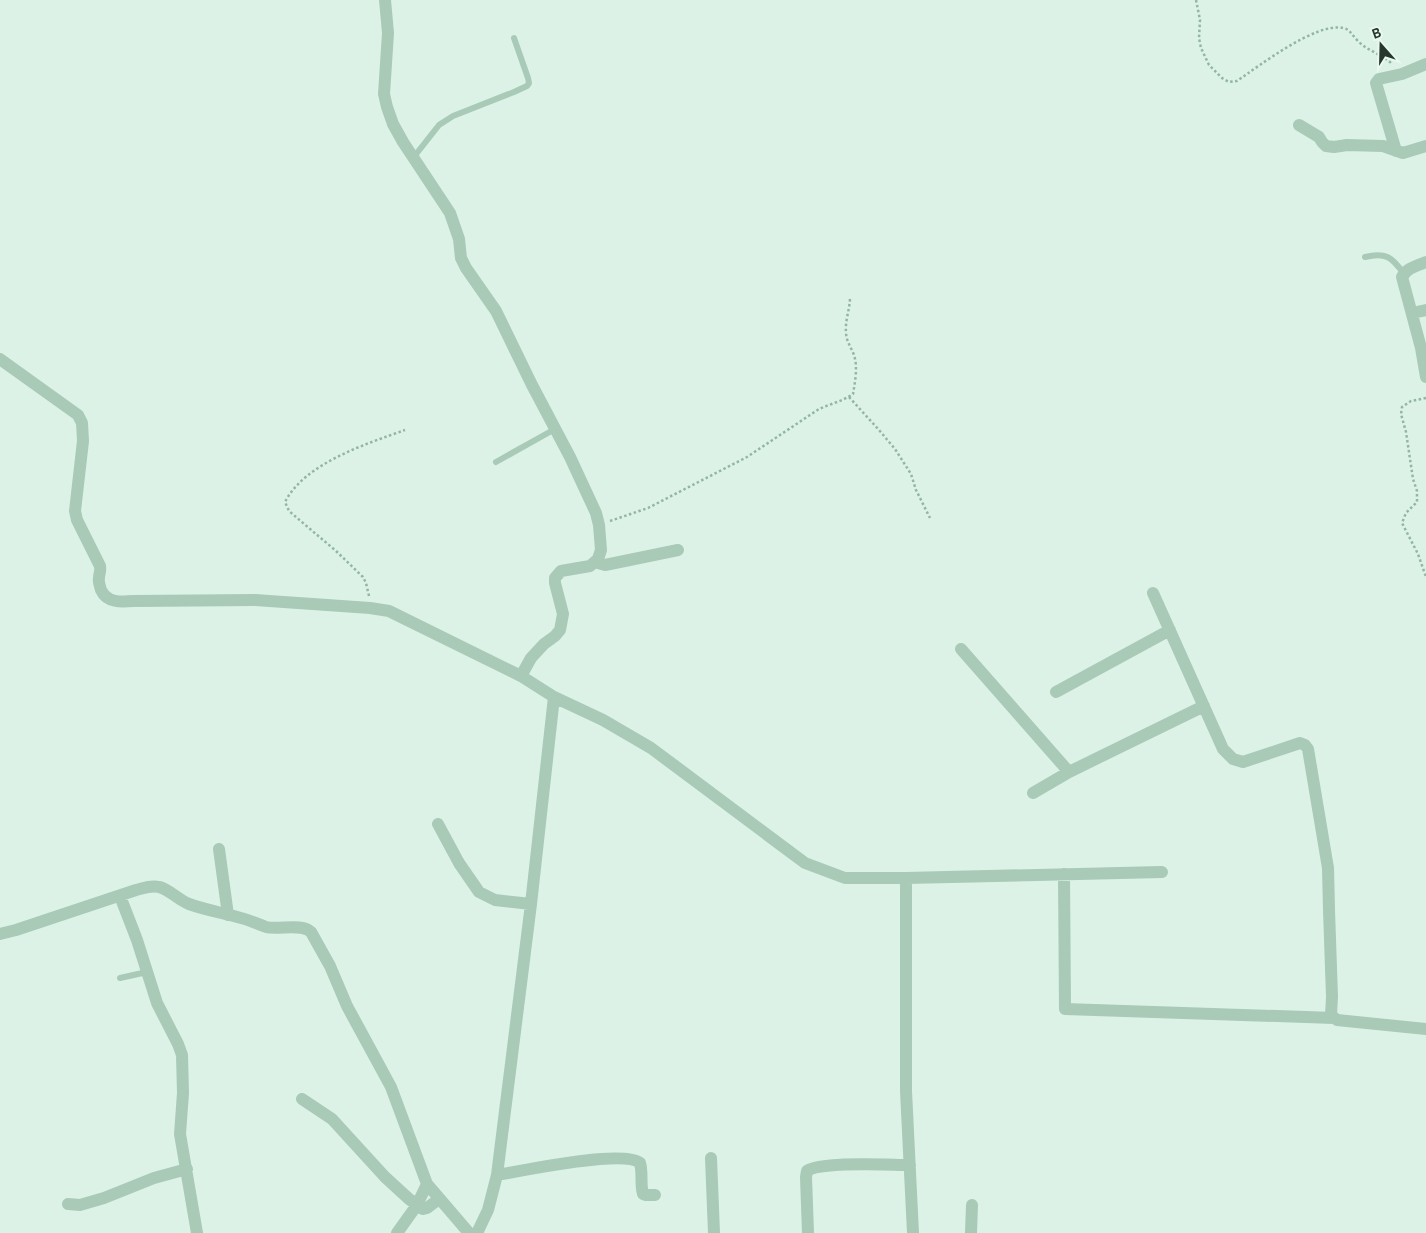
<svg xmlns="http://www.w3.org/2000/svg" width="1426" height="1233" font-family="'Archivo Narrow',sans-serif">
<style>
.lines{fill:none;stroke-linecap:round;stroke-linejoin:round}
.path{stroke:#92b6a1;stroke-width:2.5;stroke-dasharray:2.5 2.5;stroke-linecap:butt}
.lane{stroke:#a8cab7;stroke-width:6}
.street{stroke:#a8cab7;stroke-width:12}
</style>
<rect width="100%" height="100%" fill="#dcf2e7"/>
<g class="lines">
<path class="path" d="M1196 0 1200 20 1199 38 1201 48 1209 65 1222 78 1229 82 1237 81C1259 66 1316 22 1343 28 1350 29 1352 35 1357 40 1367 51 1382 54 1392 64
M849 397 879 430 895 449 911 474 916 490 930 518
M1426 398 1411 401 1402 407 1401 414 1406 432 1413 479 1417 491V502L1406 513 1402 523 1418 554 1426 577
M610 521 648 508 747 457 819 409C830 404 843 401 853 394 855 382 858 367 854 355 851 347 846 341 846 332 845 320 850 309 850 297
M369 596 366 583 363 577 336 551 289 511 285 502C305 463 366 444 405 430"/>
<path class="lane" d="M413 158 439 125 453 116 514 92 527 86 529 83 528 78 514 38
M1365 257C1386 252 1392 257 1404 274
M496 462 555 429
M120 978 147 972"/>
<path class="street" d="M385 0 388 33 384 94 387 107 393 124 403 142 450 213 459 239 461 258 466 268 496 311 532 385 570 457 596 513 599 525 601 550 598 559 590 566 561 571 555 578V583L563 614 560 630 555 636 544 644 531 658 521 676
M1299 125 1319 137 1322 142 1326 146 1334 147 1347 145 1383 146 1403 153 1426 146
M1396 151 1376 83 1379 79 1402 74 1426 64
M1426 262C1416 266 1407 268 1402 277L1421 348 1426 377
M1412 313 1426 310
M0 359 78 415 82 423 83 441 75 511 77 520 100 566C101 572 99 573 99 578 98 582 100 586 101 590 107 603 121 602 133 601L255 600 370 608 389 611 521 676 554 697 603 720 651 748 805 863 845 878H906L1162 872
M596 562 598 563 605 565 678 550
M1153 593 1223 749 1233 759 1243 762 1300 743 1305 745 1308 749 1328 868 1329 910 1332 997 1331 1015 1337 1020 1426 1029
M961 649 1069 772
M1056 692 1170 630
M1033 793 1069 772 1204 706
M438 824 459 863 479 892 495 900 531 904
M219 849 228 915
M1064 874 1065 1009 1334 1018
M906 878V1091L913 1233
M120 896 137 940 157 1003 178 1044 182 1055 183 1093 180 1134 197 1233
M0 934 16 930 136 890C144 888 151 885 159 887 169 889 178 900 189 904 206 910 223 913 241 918 249 920 258 924 266 927 279 930 302 923 311 932L330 966 347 1006 391 1087 427 1184 469 1233
M302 1099 332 1119 385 1177 409 1199 423 1209 427 1208 439 1199
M711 1158 714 1233
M497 1175C522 1171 623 1149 640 1163 643 1173 640 1184 643 1194L646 1195H655
M68 1204 80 1205 104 1198 154 1178 187 1169
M397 1233 417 1205 427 1184
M477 1233 488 1210 497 1175 531 904 554 697
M808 1233 806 1177 807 1171C821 1161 889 1165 910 1165
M971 1233 972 1205"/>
</g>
<g transform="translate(1381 45) rotate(340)" stroke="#e8f9f1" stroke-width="4" paint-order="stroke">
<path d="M0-4L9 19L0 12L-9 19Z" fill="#28372d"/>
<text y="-8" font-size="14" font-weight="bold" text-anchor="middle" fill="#28372d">B</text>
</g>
</svg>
